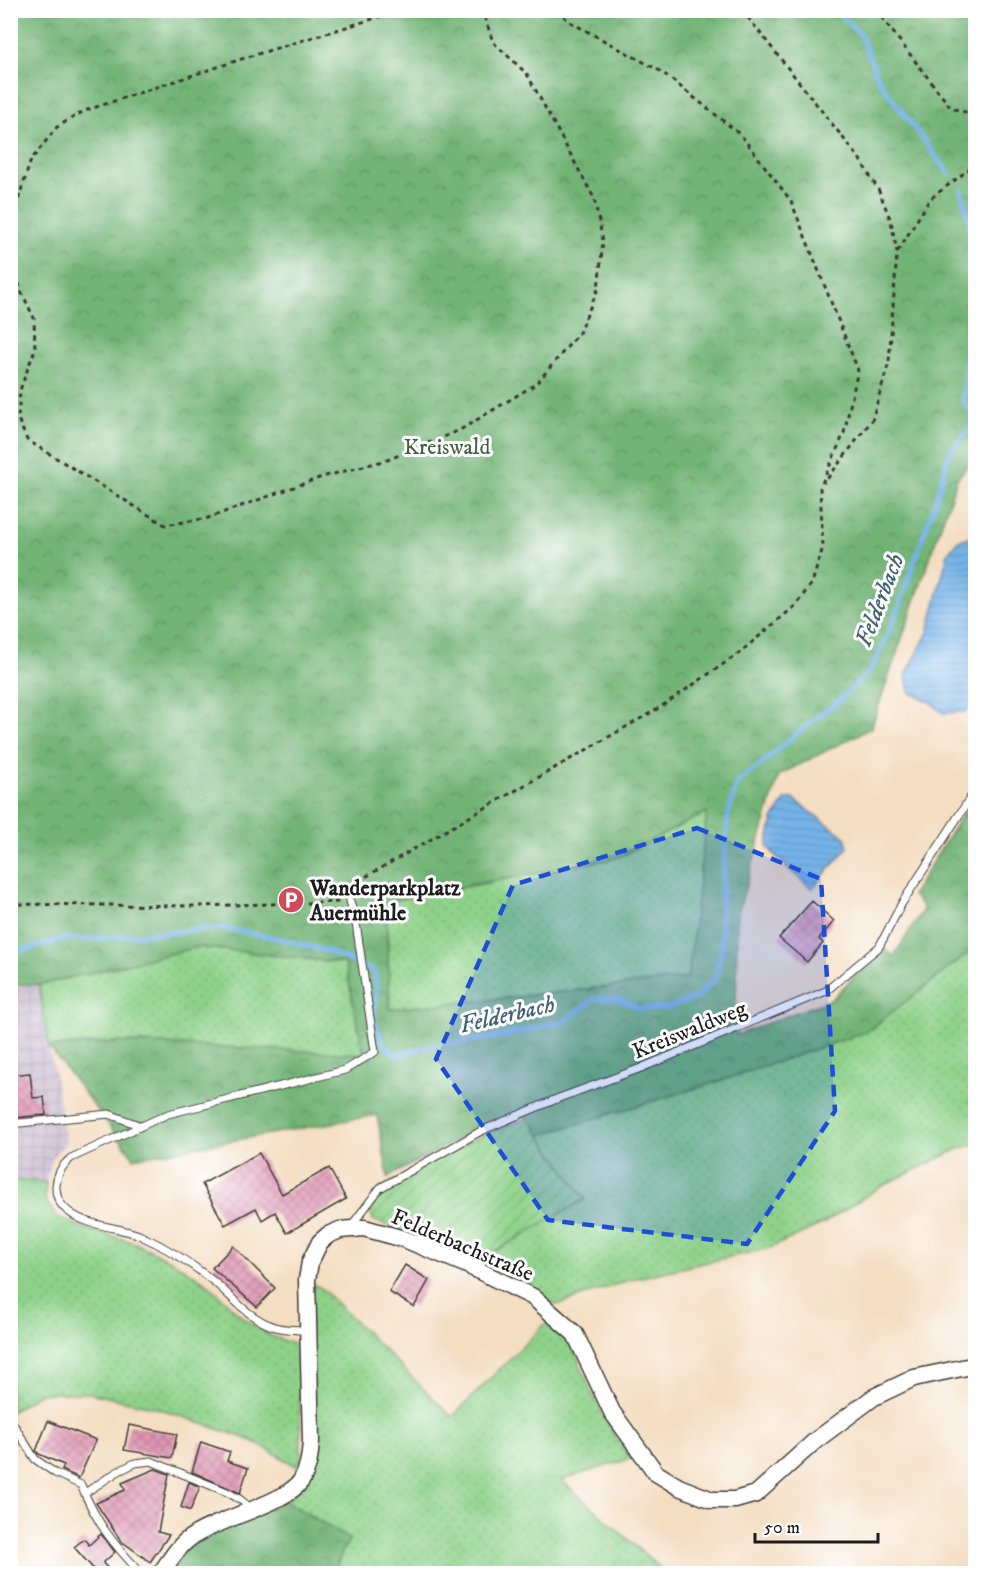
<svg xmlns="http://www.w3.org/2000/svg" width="986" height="1584" font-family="'IM FELL DW Pica',serif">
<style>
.industrial{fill:url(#industrial-grid)}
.grass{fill:url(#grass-dots);stroke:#557753;stroke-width:1.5}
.forest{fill:url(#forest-crowns);stroke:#476849;stroke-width:1.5;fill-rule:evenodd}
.garden{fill:url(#garden-furrows);stroke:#557753;stroke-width:1.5}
.water{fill:url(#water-rules);stroke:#486882;stroke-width:1.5}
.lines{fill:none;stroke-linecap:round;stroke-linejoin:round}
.stream{stroke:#75b3e8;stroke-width:5}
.building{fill:url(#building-cross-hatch)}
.service-casing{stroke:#3c3935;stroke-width:9}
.tertiary-casing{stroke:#3c3935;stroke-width:19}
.path{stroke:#3c3935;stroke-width:3;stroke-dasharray:4.5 4.5;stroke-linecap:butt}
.service{stroke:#fff;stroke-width:7}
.tertiary{stroke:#fff;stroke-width:16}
.marked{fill:#1d4ed8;fill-opacity:0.2;stroke:#1d4ed8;stroke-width:4.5;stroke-dasharray:12 8;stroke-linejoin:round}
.labels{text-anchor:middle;stroke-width:6;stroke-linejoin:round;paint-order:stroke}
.park-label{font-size:22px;fill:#445c42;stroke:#fff}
.poi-label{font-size:22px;font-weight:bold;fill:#1c1c1c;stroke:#fff;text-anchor:start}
.street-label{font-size:22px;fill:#1c1c1c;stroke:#fff}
.water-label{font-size:24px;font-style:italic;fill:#446078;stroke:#fff}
</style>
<defs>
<pattern id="industrial-grid" width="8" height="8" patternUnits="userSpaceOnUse" patternTransform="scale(1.5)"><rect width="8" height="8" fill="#cdbed3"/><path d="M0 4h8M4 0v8" fill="none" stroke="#afa3b5"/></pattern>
<pattern id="grass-dots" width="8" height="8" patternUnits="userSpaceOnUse" patternTransform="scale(1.5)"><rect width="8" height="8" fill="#8ed28a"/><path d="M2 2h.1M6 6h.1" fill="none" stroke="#7ab476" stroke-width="1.8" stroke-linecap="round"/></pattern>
<pattern id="forest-crowns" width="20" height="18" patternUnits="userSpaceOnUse" patternTransform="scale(1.5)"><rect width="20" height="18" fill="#72b476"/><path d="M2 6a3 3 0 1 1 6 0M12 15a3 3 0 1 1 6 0" fill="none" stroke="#5d9260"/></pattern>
<pattern id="garden-furrows" width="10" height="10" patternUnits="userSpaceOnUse" patternTransform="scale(1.5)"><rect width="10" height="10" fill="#8ed28a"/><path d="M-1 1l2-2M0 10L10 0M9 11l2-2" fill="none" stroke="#7ab476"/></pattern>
<pattern id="water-rules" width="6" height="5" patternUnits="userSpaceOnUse" patternTransform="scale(1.5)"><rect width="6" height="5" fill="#75b3e8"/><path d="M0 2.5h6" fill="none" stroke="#6599c6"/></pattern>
<pattern id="building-cross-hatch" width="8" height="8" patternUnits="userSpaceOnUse" patternTransform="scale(1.5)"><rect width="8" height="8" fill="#e096b4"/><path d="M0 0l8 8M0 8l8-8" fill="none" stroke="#b57a92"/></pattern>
</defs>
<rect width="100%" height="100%" fill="#fff"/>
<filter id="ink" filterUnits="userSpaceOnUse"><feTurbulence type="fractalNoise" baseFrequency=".0167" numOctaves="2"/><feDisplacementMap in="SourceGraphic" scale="12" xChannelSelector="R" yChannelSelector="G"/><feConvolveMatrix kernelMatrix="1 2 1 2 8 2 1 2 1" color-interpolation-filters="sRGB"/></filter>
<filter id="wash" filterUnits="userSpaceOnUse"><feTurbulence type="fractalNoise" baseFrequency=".008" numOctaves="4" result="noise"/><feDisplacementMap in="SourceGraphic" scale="24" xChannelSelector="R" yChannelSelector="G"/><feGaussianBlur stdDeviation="1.35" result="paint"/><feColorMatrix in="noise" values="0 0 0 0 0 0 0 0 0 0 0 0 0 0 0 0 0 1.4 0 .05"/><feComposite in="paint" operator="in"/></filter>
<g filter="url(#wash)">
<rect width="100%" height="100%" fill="#f4dec2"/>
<path class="industrial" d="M10 984 39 985 66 1142 53 1157 46 1182 11 1180Z"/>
<path class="grass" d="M707 812 688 978 390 1010 386 902 617 858Z
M198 947 346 963 364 1054 119 1042 49 1047 39 985Z
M975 948V1144L956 1150 880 1187 824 1223 770 1248 632 1279 557 1305 478 1261 585 1199 540 1135 720 1081 866 1032Z
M10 1180 46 1182 45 1200 56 1216 84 1228 133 1242 174 1262 208 1284 244 1319 271 1336 299 1346 301 1456 298 1467 253 1441 157 1408 89 1393H40L11 1412Z
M310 1284 320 1287 452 1417 548 1321 573 1347 590 1389 613 1433 632 1458 561 1480 666 1573H332L349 1539 286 1501 308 1480Z"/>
<path class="forest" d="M11 11H975V457L957 479 871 728 779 775 737 916 736 1035 832 999 882 947 894 956 924 908 912 895 975 794V948L866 1032 720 1081 540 1135 523 1112 479 1128 388 1177 377 1115 134 1158 49 1047 119 1042 364 1054 345 963 198 947 39 985 11 984ZM707 812 688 978 527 996 390 1009 386 901 617 858Z
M286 1501 349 1539 332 1573 167 1574 191 1543Z"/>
<path class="garden" d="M528 1118 585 1199 478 1261 373 1220 371 1212 380 1188 482 1135Z"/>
<path class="water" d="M969 537 976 540 975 703 965 712 943 713 930 702 909 692 906 675 928 632 948 553 957 541Z
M786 799H793L845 837 848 847 812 889 783 864 767 846 773 819Z"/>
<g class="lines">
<path class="stream" d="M836 10 860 34 880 82 949 174
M961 190 972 231 975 269 963 400 975 420
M10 954 63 939H90L222 928 277 938 330 952 374 971 377 987 373 1017 383 1043 395 1055 434 1045 499 1037 566 1020 594 999H618L641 1009 668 1008 697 997 715 978 722 945 721 903 728 816 737 782 758 767 796 734 842 698 872 668 894 621 937 496 949 454 976 420"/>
</g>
<g id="blocks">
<path class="building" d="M812 901 834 921 819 939 823 943 807 962 779 938Z
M30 1073 33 1098 44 1097 46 1115 10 1118V1075Z
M259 1153 282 1194 329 1168 346 1199 287 1233 275 1212 262 1220 256 1208 225 1225 202 1184Z
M233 1246 275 1288 257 1307 212 1268Z
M405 1265 429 1280 414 1307 389 1292Z
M48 1421 96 1440 79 1478 62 1470 64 1465 39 1454 36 1451Z
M129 1425 177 1434 172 1458 124 1450Z
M201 1442 230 1452 227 1461 248 1468 240 1493 192 1472Z
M155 1469 169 1474 158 1532 169 1535 150 1562 124 1543 123 1544 96 1503 125 1490 122 1483Z
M189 1482 200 1487 190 1511 181 1507Z
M101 1534 115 1552 103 1563 111 1572 109 1574H98L74 1547 84 1539 89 1545Z"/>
</g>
</g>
<g filter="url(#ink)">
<use href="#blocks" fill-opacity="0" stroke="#3c3935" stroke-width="1.5"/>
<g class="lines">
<defs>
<path id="service" d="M10 1124 109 1114 141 1126
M354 1228 355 1221 380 1188 481 1131 559 1098 641 1068 826 991 879 947 902 903 976 789
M307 1331C297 1329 285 1330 275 1327 249 1319 233 1297 213 1281 192 1264 164 1246 139 1235 116 1226 89 1227 69 1212 49 1197 54 1172 71 1158L168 1114 345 1070 375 1052 356 923 350 901
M10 1419 35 1459 55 1473 81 1485C97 1524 113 1544 142 1574
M85 1493 117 1472 135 1463 151 1461 227 1492 241 1500 251 1509"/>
<path id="tertiary" d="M160 1574C169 1562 178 1546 190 1538 216 1519 285 1504 301 1481 309 1468 310 1455 311 1441L307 1280 310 1262 320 1242 328 1235 340 1230 364 1228 404 1239 465 1264 533 1297 575 1334 612 1412 656 1473 679 1487 712 1500H735L756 1494 815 1441 874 1397 914 1378 976 1365"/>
</defs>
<use href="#service" class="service-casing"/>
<use href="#tertiary" class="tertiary-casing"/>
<path class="path" d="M742 10 859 158 879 191 891 221 897 252 889 362 872 420 824 483
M876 10 951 108 976 115
M10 225 31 160 57 127 84 111 251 56 402 10
M898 251 930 199 976 164
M10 257 22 293 34 318 35 349 20 390 18 419 27 440 165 525 208 518 322 477 387 460 460 430 536 384 579 333 598 289 603 241 594 198 527 74 493 42 484 15V10
M355 890 360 880 659 708 738 654 795 606 812 583 823 547 820 488 844 433 858 370 791 201 741 135 662 72 570 22 557 10
M10 904 196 906 340 902"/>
<use href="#service" class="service"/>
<use href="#tertiary" class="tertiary"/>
</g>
</g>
<path class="marked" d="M697 828 821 879 835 1111 747 1244 548 1220 436 1059 513 885Z"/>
<defs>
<symbol id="parking-disc" viewBox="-11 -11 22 22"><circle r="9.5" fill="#d1495b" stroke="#fff"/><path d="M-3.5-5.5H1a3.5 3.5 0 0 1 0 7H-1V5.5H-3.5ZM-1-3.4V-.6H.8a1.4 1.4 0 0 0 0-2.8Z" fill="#fff"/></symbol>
</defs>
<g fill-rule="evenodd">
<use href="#parking-disc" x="276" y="885" width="30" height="30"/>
</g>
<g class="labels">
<g class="park-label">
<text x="447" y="454">Kreiswald</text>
</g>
<g class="poi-label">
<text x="310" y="895">Wanderparkplatz<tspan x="310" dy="25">Auermühle</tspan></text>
</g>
<g class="street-label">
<text transform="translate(689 1029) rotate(-22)" y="8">Kreiswaldweg</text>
<text transform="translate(463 1244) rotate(23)" y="8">Felderbachstraße</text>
</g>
<g class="water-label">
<text transform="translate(879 600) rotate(-69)" y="8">Felderbach</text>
<text transform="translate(507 1014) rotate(-13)" y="8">Felderbach</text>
</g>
</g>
<rect width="986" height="1584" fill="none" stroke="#fff" stroke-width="36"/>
<path d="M755 1533v9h123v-9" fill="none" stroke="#1c1c1c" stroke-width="3"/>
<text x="764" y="1533" font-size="18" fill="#1c1c1c" stroke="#ffffff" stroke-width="4.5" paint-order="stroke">50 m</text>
</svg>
